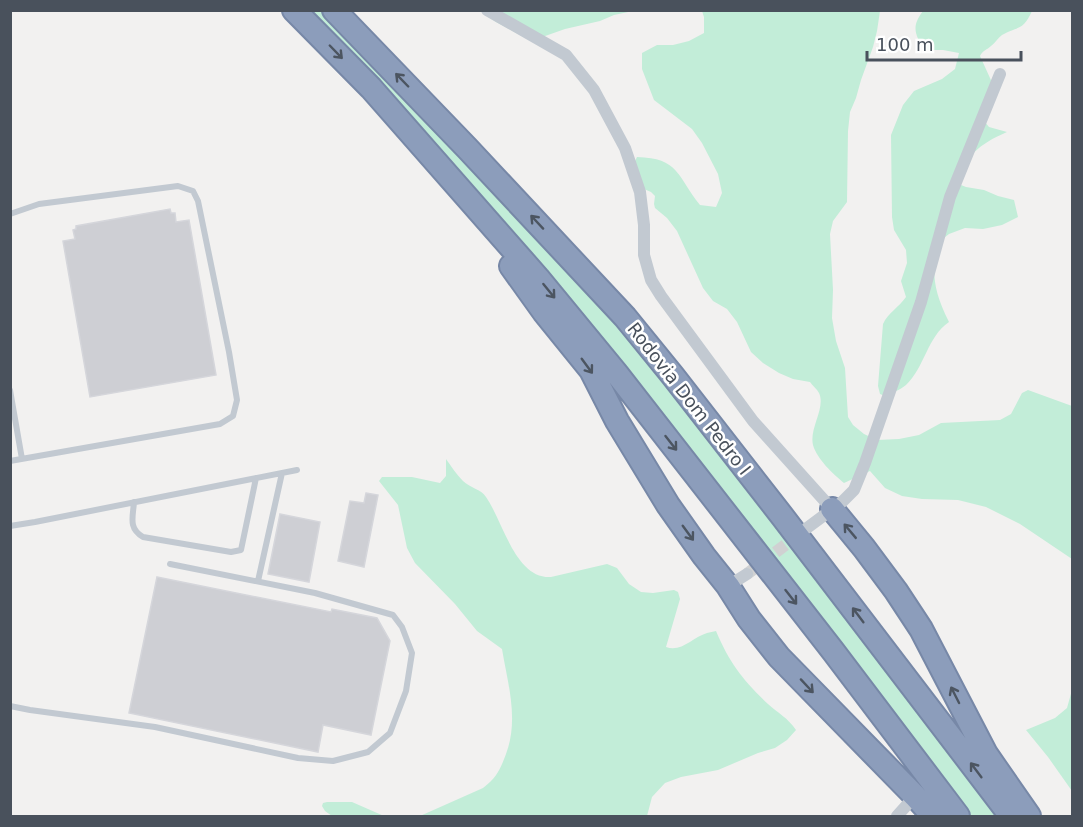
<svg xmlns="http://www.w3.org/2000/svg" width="1083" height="827" font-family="'DejaVu Sans',sans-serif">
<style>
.green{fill:#c2edd8}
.building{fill:#cecfd4;stroke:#d5d6db;stroke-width:1.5}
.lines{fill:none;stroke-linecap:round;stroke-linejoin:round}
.street-tunnel{stroke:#d0d1d2;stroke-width:12;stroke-dasharray:12 6;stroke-linecap:butt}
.highway-casing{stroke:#7788a7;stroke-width:26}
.lane{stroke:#c2c9d1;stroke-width:6}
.street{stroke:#c2c9d1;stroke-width:12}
.highway{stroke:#8c9dbb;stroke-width:22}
.oneway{stroke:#4c5561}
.labels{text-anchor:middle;stroke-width:5;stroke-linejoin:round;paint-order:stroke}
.street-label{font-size:18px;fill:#49515c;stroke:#fff}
</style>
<rect width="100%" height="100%" fill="#f2f1f0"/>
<path class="green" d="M302 11H324L626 330 1004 816H967L736 515Z
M480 11H633L614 15 600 21 565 29 531 41 496 22Z
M702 11H880L877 31 873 47 861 80 856 98 850 112 848 131 847 202 833 221 830 234 833 290 832 318 836 341 845 368 848 417 853 425 864 434 877 440 899 439 919 435 941 423 1000 420 1011 414 1022 393 1028 390 1072 406V559L1020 524 986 507 958 500 922 499 902 496 885 488 870 471 844 483C833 474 817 459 813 445 809 428 826 408 819 393 817 389 812 385 810 382L793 379 779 373 763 363 751 352 737 322 727 309 713 301 703 288 677 231 667 218 655 208 654 204 655 196 651 192 637 186 630 171 637 157C679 158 677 176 700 205L716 207 722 193 718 174 702 143 692 129 654 100 642 69V53L657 45H673L689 41 704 33V17Z
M923 11H1032C1023 31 1018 26 1002 35 998 38 995 43 991 46 987 50 983 50 980 56L995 89 984 121 989 127 1007 132C977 145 970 155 951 181L966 187 984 190 998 196 1014 200 1018 217 1002 225 983 229 965 228 949 234 936 244C932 278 934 291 949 322 927 337 925 367 906 385 900 390 891 393 885 396L880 394 878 386 883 324C888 313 899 307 906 297L901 281 907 263 906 250 894 230 892 217 891 135 903 105 914 91 942 79 955 69 959 53 943 50H924C915 34 911 27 923 11Z
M446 459C451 466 457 475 463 481 470 488 481 489 486 497 503 521 515 579 551 577L607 564 617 568 629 584 641 592 653 593 674 590 678 592 680 599 666 647C681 653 693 637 707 633 710 632 713 632 716 631 730 664 743 680 768 704 778 713 788 718 796 730L787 740 775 748 758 753 718 770 681 777 665 783 652 797 647 816H420L483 788C497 777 500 770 506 754 519 719 508 685 502 649L477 631 455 604 415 563 407 548 398 505 379 481 382 477H412L440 483 446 476Z
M1072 690V791L1048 757 1026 730 1055 718 1067 708Z
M327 802H352L384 816H332L325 811 322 806 323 803Z"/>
<path class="building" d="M170 209 171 213H175L176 222 189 220 216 375 90 397 63 241 75 239 73 230 76 229V226Z
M366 493 378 495 364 567 338 561 350 501 364 503Z
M280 514 320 522 309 582 268 574Z
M157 577 331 612 332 609 377 618 390 641 371 735 323 725 318 752 129 713Z"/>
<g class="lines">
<path class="street-tunnel" d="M747 574 801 533"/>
<defs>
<path id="highway" d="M294 10 371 88 538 278 617 374 833 651 958 816
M334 10 467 148 625 317 673 376 782 516 1011 816
M511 266 544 312 591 370 617 421 668 505 704 556 728 586 749 619 779 657 915 796 933 816
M832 509 864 548 896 591 921 629 986 754 1029 816"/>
</defs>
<use href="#highway" class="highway-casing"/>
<path class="lane" d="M10 214 39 204 178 186 193 191 198 201 229 352 237 400 233 416 220 424 10 461
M10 390 22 459
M134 502C133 517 128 528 143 537L231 552 241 550 256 478
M10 526 35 522 297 470
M258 581 282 473
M10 706 30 710 155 727 298 758 333 761 368 752 390 733 406 691 412 653 402 627 393 615 315 593 170 564"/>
<path class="street" d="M487 10 566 55 594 90 625 148 640 192 644 225V255L651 280 661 296 753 421 832 509
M807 528 842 502 854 490 865 463 921 302 950 197 1000 74
M728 586 747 574
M897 816 915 796"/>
<use href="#highway" class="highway"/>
</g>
<defs><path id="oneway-shaft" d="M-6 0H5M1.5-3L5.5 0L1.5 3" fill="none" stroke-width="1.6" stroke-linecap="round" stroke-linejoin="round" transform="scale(1.5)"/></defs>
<g class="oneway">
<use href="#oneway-shaft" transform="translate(336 52) rotate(46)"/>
<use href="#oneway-shaft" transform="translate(402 80) rotate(-134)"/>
<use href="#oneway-shaft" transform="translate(537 222) rotate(-133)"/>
<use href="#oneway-shaft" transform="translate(549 291) rotate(51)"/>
<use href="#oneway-shaft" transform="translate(587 366) rotate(54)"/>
<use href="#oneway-shaft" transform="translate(671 443) rotate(52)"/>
<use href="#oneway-shaft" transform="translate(850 531) rotate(-130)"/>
<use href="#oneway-shaft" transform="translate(688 533) rotate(54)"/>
<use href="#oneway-shaft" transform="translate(791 597) rotate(52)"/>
<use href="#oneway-shaft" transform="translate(858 615) rotate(-127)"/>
<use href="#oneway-shaft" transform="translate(807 686) rotate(47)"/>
<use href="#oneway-shaft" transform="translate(955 695) rotate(-117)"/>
<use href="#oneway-shaft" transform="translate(976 770) rotate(-127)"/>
</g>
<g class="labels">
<g class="street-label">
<text transform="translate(689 399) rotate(52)" y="6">Rodovia Dom Pedro I</text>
</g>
</g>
<rect width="1083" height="827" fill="none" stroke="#49515c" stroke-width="24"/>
<path d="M867 51v9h154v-9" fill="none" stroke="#49515c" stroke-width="3"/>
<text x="876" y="51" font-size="18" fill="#49515c" stroke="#ffffff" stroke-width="4.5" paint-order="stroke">100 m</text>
</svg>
